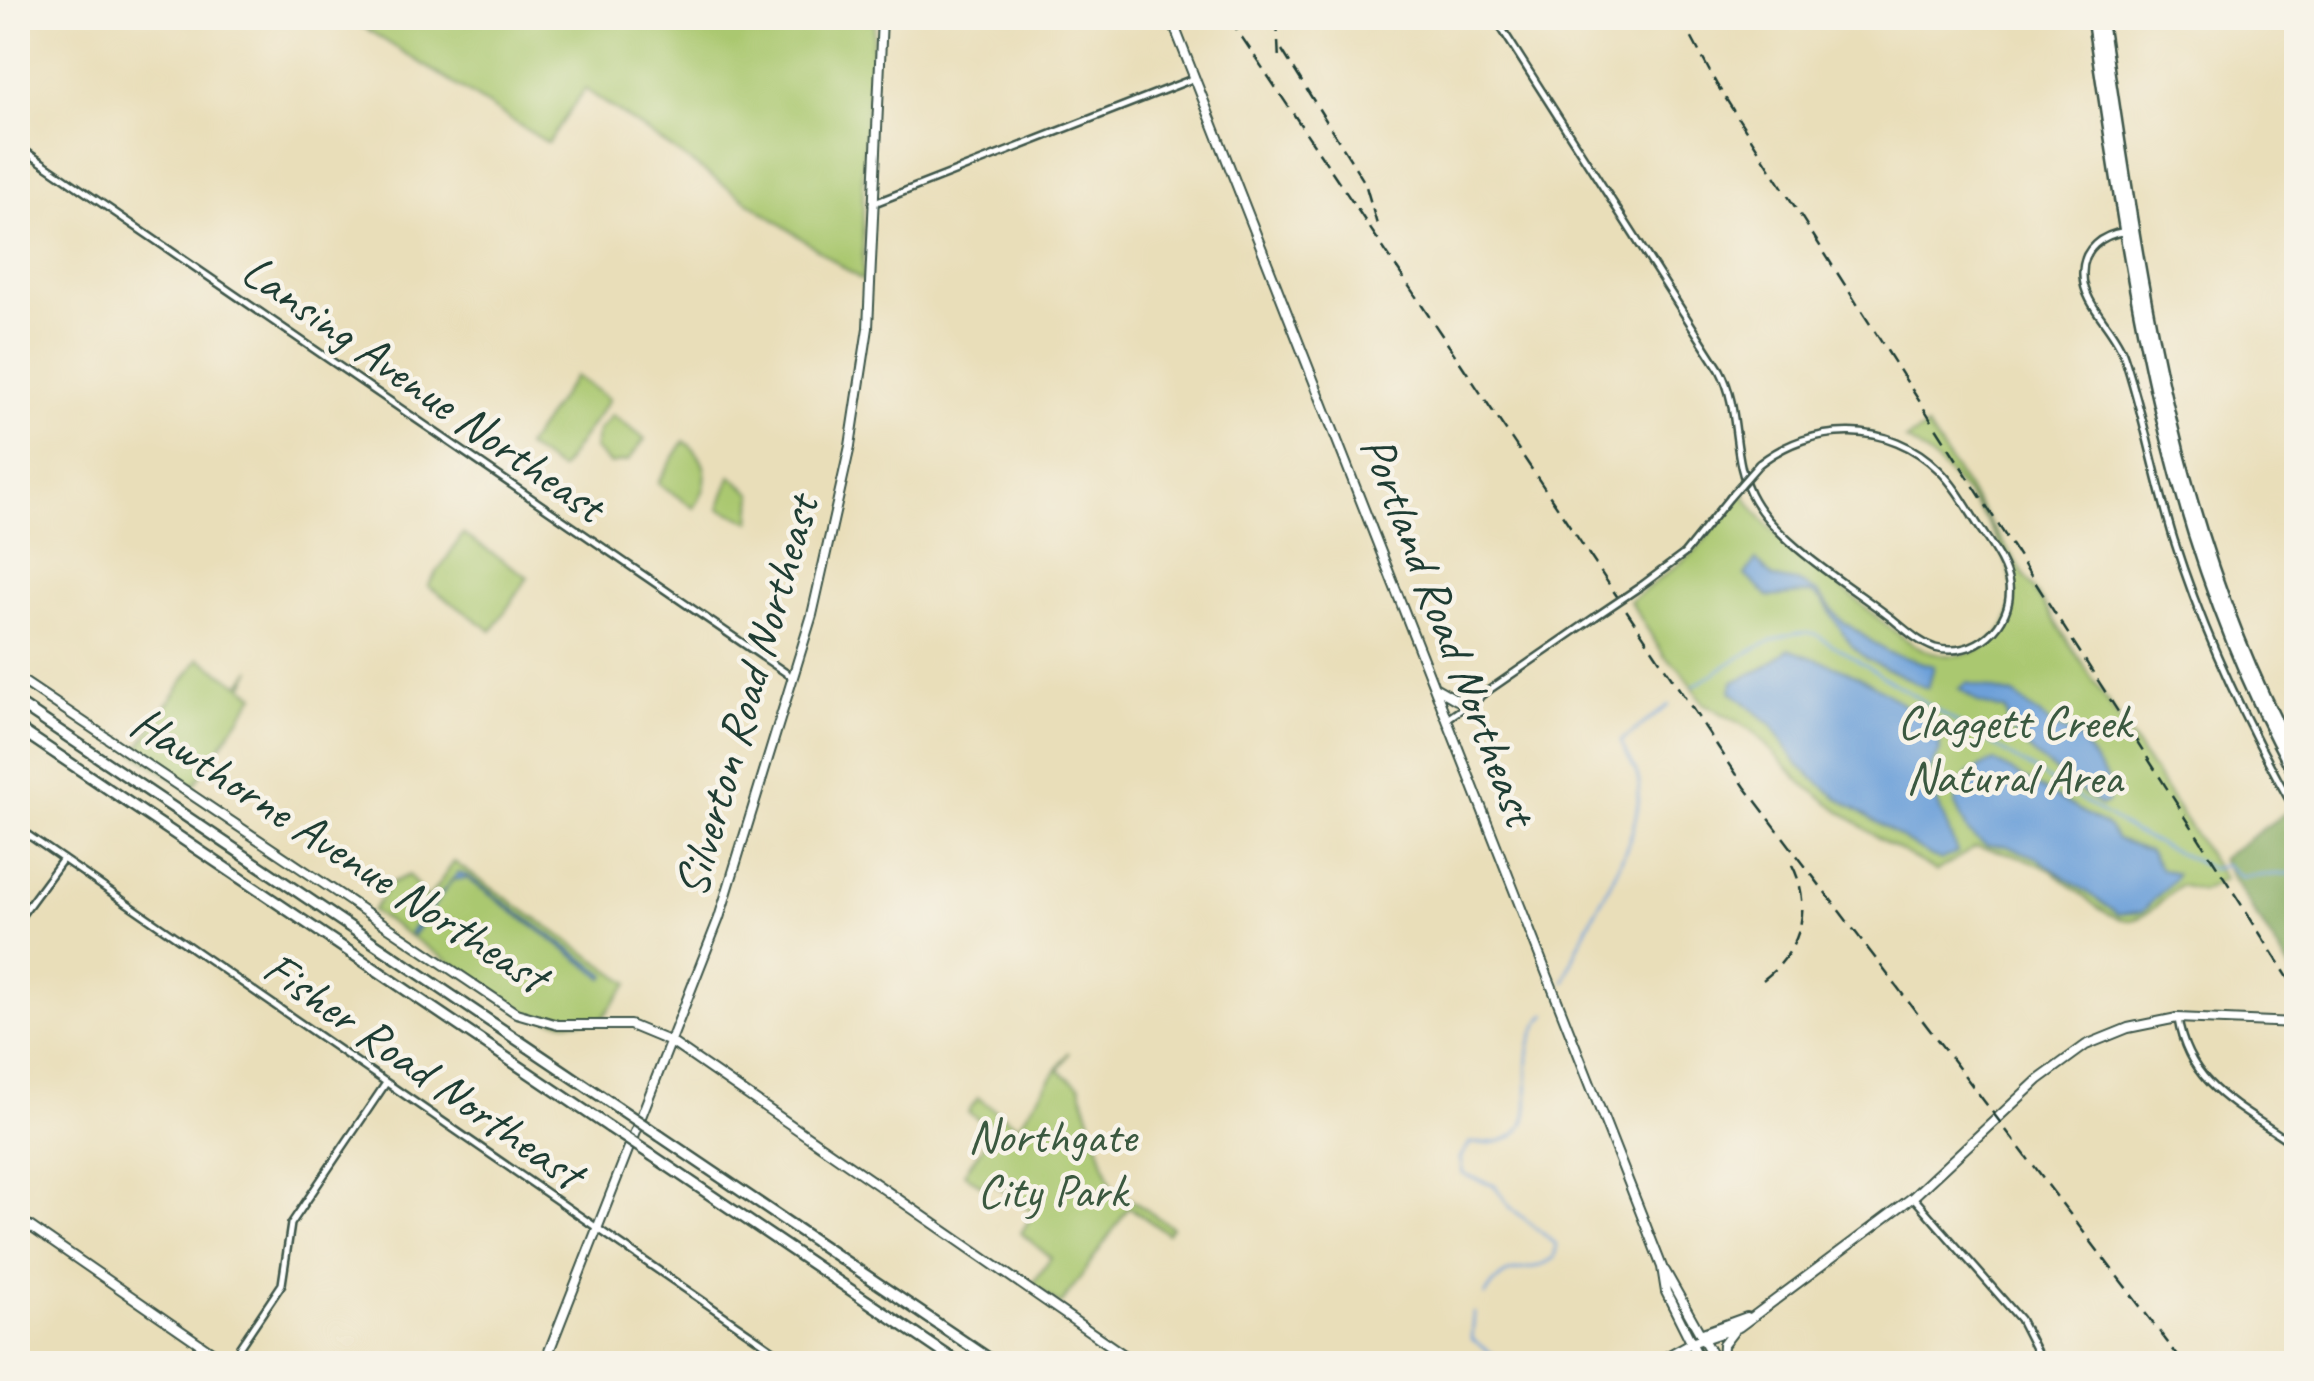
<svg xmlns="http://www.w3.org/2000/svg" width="2314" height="1381" font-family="Caveat,sans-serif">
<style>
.green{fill:#aac86f;stroke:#648252;stroke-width:2.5}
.forest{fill:#87ac62;stroke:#53744b;stroke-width:2.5}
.water{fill:#6da0d9;stroke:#466e86;stroke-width:2.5}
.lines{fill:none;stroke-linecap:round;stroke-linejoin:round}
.stream{stroke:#6da0d9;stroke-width:2.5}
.minor-casing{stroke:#3d5548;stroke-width:10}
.major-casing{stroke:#3d5548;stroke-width:12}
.highway-casing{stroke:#3d5548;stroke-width:14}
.minor{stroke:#fff;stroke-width:5}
.major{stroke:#fff;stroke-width:8}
.highway{stroke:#fff;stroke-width:9}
.rail{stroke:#1f3d34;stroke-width:2.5;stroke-dasharray:15 8;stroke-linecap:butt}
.minor-bridge-casing{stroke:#3d5548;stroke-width:10;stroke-linecap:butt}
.highway-bridge-casing{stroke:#3d5548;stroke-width:14;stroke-linecap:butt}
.minor-bridge{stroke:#fff;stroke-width:5}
.highway-bridge{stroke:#fff;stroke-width:9}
.labels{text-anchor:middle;stroke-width:9;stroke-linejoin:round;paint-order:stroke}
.street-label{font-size:48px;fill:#1f3d34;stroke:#f7f3e8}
.park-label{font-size:48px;fill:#3b5940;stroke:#f7f3e8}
</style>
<rect width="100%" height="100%" fill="#f7f3e8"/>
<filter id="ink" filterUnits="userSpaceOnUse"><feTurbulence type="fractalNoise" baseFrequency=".01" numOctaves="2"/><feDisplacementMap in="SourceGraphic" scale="20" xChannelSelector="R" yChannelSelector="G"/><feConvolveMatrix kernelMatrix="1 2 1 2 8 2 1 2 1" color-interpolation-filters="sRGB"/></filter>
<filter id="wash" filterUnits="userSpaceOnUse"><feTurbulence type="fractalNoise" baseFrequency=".0048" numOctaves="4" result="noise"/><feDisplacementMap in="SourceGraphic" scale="40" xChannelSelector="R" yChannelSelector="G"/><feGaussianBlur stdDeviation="2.25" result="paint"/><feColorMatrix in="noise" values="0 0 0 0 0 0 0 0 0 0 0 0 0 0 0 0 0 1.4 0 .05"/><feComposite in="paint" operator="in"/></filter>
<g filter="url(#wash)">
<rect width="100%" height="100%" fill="#e9deb9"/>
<path class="green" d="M349 18H875L863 158V281L585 89 548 143Z
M575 376 609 399 560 470 526 447Z
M612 415 645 439 628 461 610 464 594 449 598 431Z
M1927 427 2224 879 2202 891 2180 885C2166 894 2146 921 2129 920 2099 918 2074 884 2050 870 2025 856 2004 851 1976 847L1936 871 1878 838 1802 783 1752 730 1703 703 1682 671 1664 656 1630 601 1696 551 1743 492C1767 534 1809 561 1846 591 1871 610 1897 638 1925 650 1944 658 1966 657 1984 647 2064 597 1959 469 1906 440Z
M684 441C709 459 712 483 694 508L658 483Z
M731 476 753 494 751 522 719 508Z
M463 534 528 577 492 631 428 586Z
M199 658 240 685 252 669 243 687 255 695 191 790 135 753Z
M454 862 629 983 601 1020 566 1022 533 1017 372 911 391 883 409 875 427 900Z
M1069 1052 1059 1071 1080 1086 1112 1187 1172 1227 1167 1233 1129 1207 1061 1305 1032 1285 1051 1258 1021 1233 1034 1212 987 1179 982 1186 964 1173 994 1130 968 1112 978 1098 1018 1126Z"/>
<path class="forest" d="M2289 810 2296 821V979L2221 859Z"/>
<path class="water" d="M1756 560 1773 578 1797 582 1817 592 1841 620 1887 652 1934 666 1928 689 1867 659 1852 646 1823 601 1812 593 1768 597 1745 575Z
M1789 649C1818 661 1847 668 1874 685 1897 698 1916 716 1938 730L1940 751 1927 776 1957 852 1940 860 1932 857 1835 796 1799 766 1772 725 1731 691 1733 682 1764 668Z
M1967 683 2014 695 2053 726 2078 737 2111 785 2107 803 2101 806 2037 757 2009 728 2006 711 1979 703 1959 689Z
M1994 761 2108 827 2117 839 2149 851 2161 869 2176 874 2175 878 2142 912 2118 914 2036 857 2007 846 1986 845 1968 832 1955 804 1957 792 1969 773Z
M458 873 467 876 606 975 604 978 467 878 452 880 413 935 410 932Z"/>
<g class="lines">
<path class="stream" d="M1694 686C1722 669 1783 624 1815 634L2133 832 2212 869 2226 865 2241 877 2296 873
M1565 982C1582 918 1641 855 1639 784 1639 771 1625 754 1621 741L1669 705
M1485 1296C1507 1258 1525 1278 1554 1258L1557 1245 1510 1207 1495 1186 1463 1174 1460 1158 1470 1143C1571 1149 1497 1063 1547 1014
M1474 1313 1472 1339 1507 1364"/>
</g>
</g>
<g filter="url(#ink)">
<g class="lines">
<defs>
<path id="minor" d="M1495 18 1720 370C1742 412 1730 460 1754 500 1780 545 1850 586 1891 618 1905 629 1918 642 1935 648 1974 659 2014 625 2009 585 2006 563 1990 544 1978 525 1966 506 1955 486 1939 470 1889 420 1812 422 1759 464
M18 146 792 677
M872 204 1195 78
M2126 231C2102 235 2082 248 2083 275 2083 305 2115 328 2124 356 2144 416 2155 479 2174 540 2204 635 2247 726 2296 812
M1641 586 1684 554 1730 497
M1447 719 1595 617
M18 828 794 1364
M18 920 63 859
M2178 1019C2189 1089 2245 1109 2296 1146
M1913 1197 2020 1319 2043 1364
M229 1363 282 1284 291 1224 386 1083"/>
<path id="major" d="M1171 18 1662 1267 1666 1292 1702 1364
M18 678 516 1013 558 1025H630L671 1042 1137 1364
M1436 688 1457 700 1478 698
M18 1218 229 1364
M1665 1271 1717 1364
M1700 1334 1747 1317
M544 1364 719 918 812 615 850 446 868 328 882 18
M1653 1364 1691 1343 1739 1327 1913 1197 2038 1080 2086 1045 2128 1028 2177 1018 2296 1023
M1722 1364 1723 1345 1733 1332"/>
<path id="highway" d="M2092 18C2133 288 2162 533 2296 777
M2101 18C2140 274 2170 528 2296 759
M18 703 617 1107
M18 728 609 1127
M660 1136 997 1364
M653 1156 960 1364"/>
</defs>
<use href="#minor" class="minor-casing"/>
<use href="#major" class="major-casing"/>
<use href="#highway" class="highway-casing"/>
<use href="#minor" class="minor"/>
<use href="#major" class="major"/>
<use href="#highway" class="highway"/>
<path class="rail" d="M1229 18 1745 787 2184 1364
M1277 18 1279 62
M1681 18 1717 85 2296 990
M1282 50 1365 183 1378 228
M1763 980C1802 951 1814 904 1790 861"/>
<defs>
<path id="minor-bridge" d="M1730 497 1759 464
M1595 617 1641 586"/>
<path id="highway-bridge" d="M617 1107 660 1136
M609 1127 653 1156"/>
</defs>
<use href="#minor-bridge" class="minor-bridge-casing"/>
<use href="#highway-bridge" class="highway-bridge-casing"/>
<use href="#minor-bridge" class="minor-bridge"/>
<use href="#highway-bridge" class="highway-bridge"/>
</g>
</g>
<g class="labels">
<g class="street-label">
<text transform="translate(424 387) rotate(35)" y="17">Lansing Avenue Northeast</text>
<text transform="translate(1450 630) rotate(69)" y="17">Portland Road Northeast</text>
<text transform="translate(745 696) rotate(-74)" y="17">Silverton Road Northeast</text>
<text transform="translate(340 848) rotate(33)" y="17">Hawthorne Avenue Northeast</text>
<text transform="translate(424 1069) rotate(35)" y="17">Fisher Road Northeast</text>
</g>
<g class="park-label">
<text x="2014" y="738">Claggett Creek<tspan x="2014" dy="55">Natural Area</tspan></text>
<text x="1052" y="1152">Northgate<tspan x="1052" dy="55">City Park</tspan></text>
</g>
</g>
<rect width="2314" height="1381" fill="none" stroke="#f7f3e8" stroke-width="60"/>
</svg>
